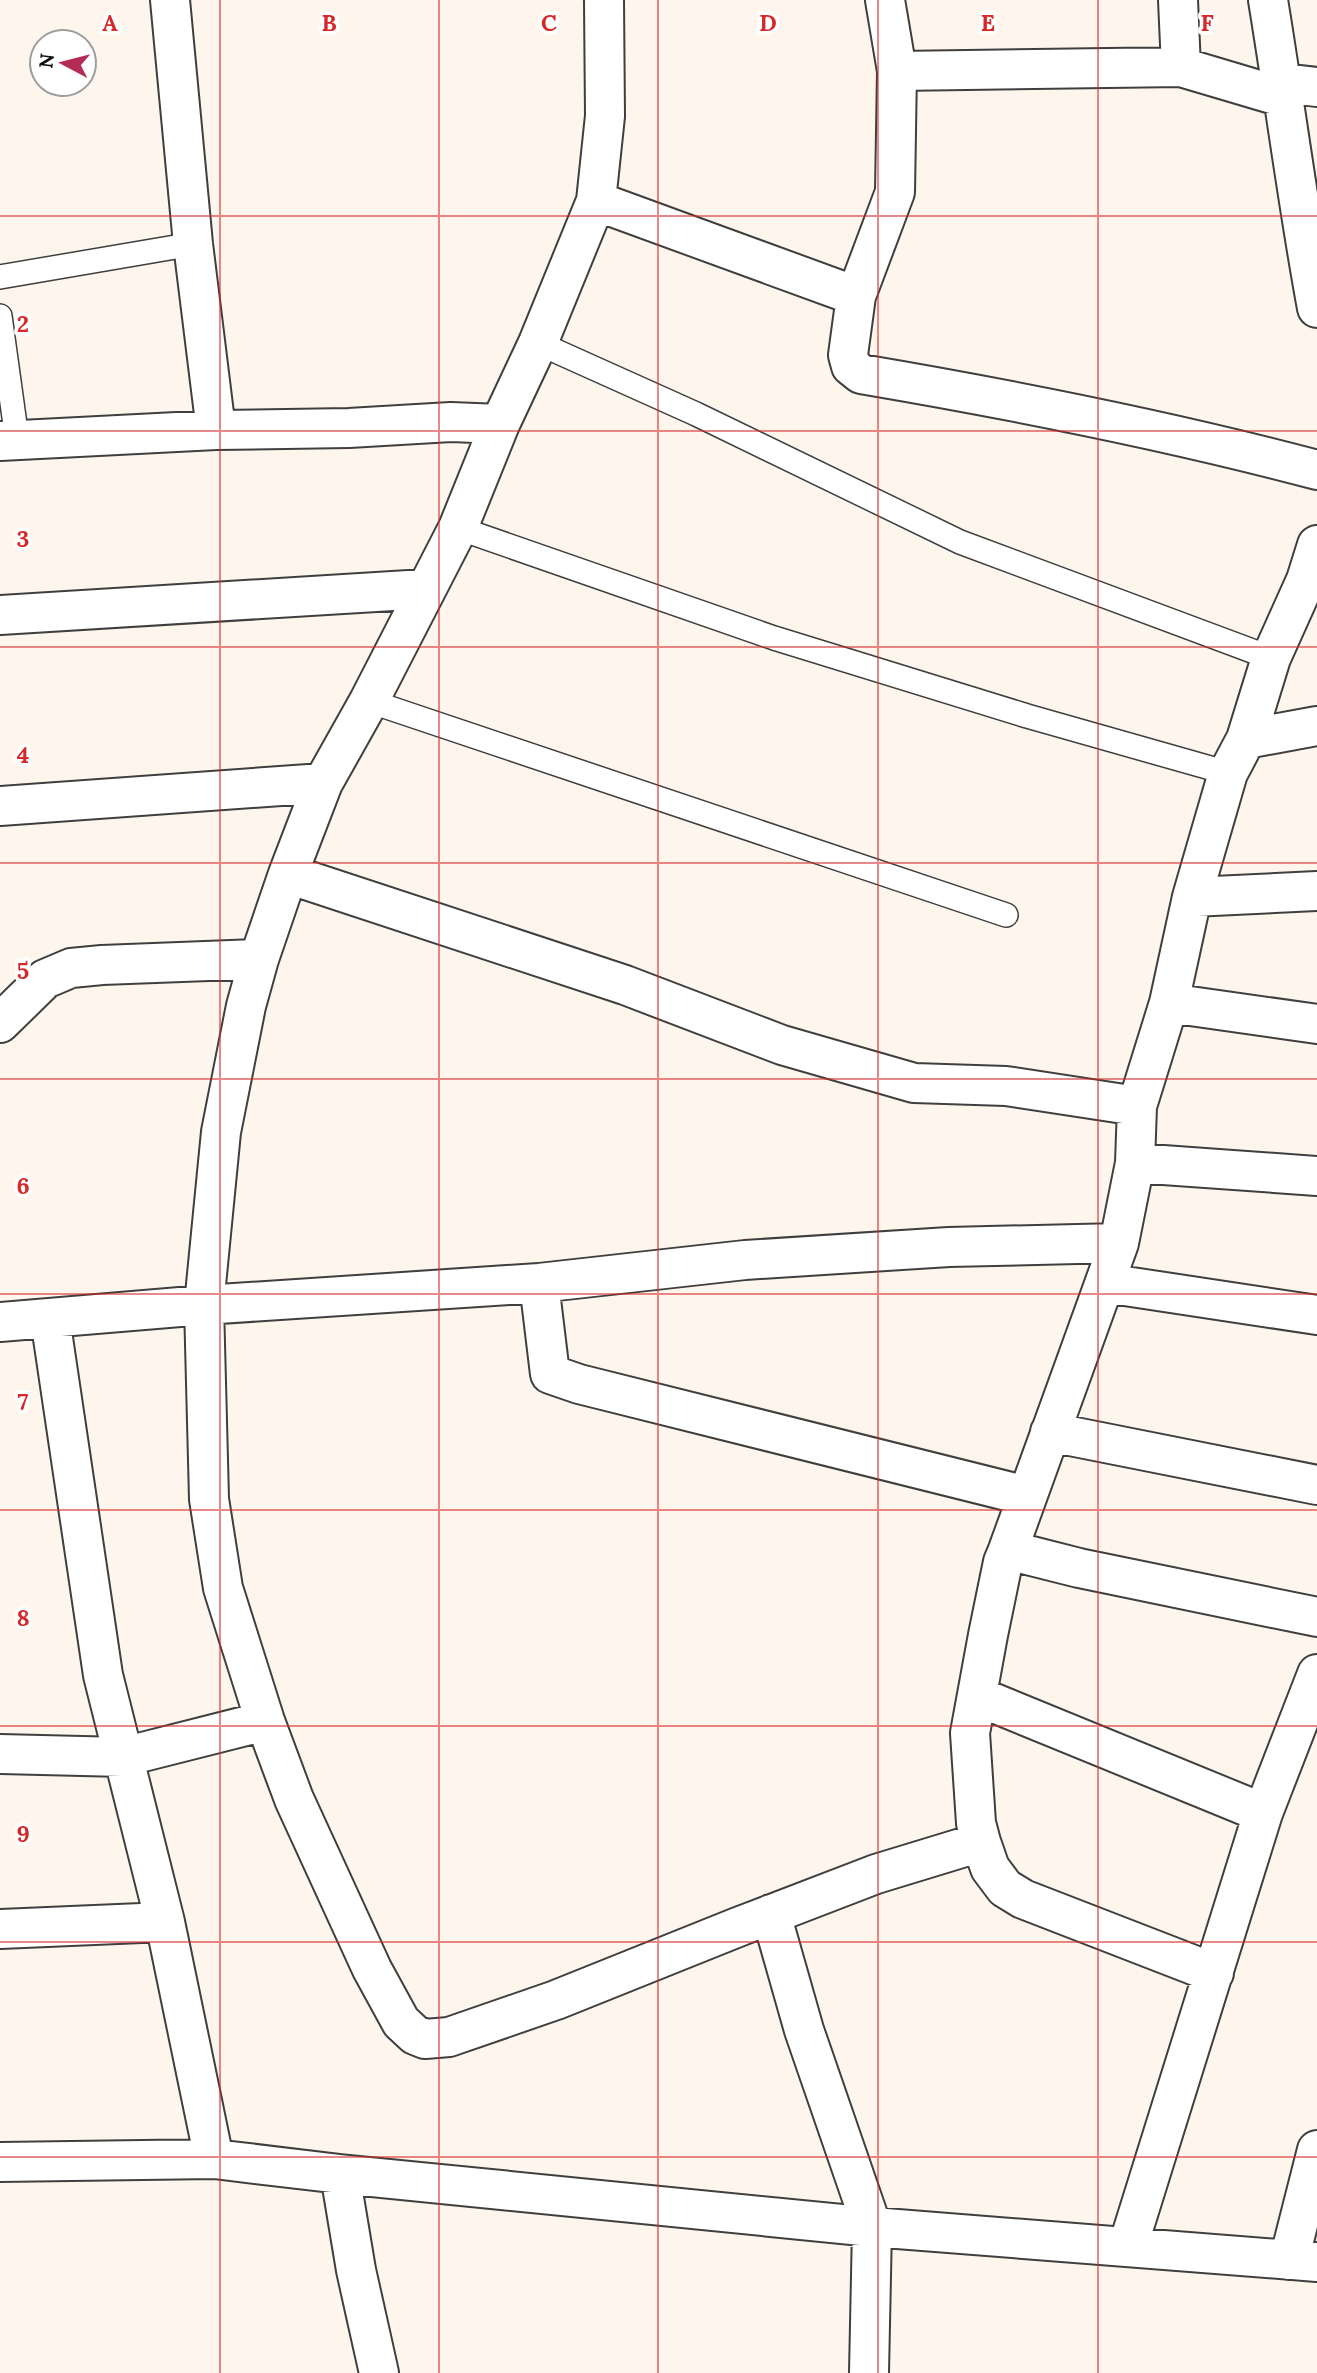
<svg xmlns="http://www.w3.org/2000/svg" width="1317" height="2373" font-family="Lora,serif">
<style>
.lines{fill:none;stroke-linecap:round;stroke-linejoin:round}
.service-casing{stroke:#3f3f3f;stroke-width:26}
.minor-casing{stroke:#3f3f3f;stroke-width:42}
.service{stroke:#fff;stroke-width:23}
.minor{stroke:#fff;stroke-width:38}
.grid{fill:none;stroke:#d62828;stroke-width:2;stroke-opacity:0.55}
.grid-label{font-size:23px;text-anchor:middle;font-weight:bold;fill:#d62828;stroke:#fff;stroke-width:7;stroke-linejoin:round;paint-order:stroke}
</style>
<rect width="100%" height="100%" fill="#fef6ec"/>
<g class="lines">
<defs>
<path id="service" d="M0 277 193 244
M0 316 17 439
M538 343 696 414 960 542 1271 658
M458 528 774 638 1027 716 1228 773
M369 701 1006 915"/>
<path id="minor" d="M170 0 193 244 216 430
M604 0 605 116 596 201 538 343 500 424 458 528 369 701 323 783 288 874 259 959 246 1006 221 1132 204 1305 209 1499 223 1588 265 1721 294 1799 372 1969 401 2022 415 2035 425 2039 449 2037 556 2000 738 1927 876 1874 981 1842
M885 0 897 71 1181 67 1282 97
M1178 0 1181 67
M1268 0C1285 103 1298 206 1317 308
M1282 83 1317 87
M596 201 856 296 848 355 851 366 861 374C1014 400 1167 430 1317 470
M856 296 895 192 897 71
M0 441 216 430 349 428 451 422 500 424
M1317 545 1306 580 1271 658 1246 739 1228 773 1192 897 1169 1003 1137 1106 1135 1163 1119 1243 1008 1550 1079 1568 1317 1617
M0 615 425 589
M1246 739 1317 726
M0 806 323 783
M288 874 625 985 782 1045 914 1083 1006 1086 1137 1106
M1192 897 1317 891
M1169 1003 1317 1024
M0 1023 45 979 71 968 102 965 259 959
M1135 1163 1317 1176
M539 1283 550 1374 579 1384 1027 1496
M1105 1283 1317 1315
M0 1322 204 1305 539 1283 745 1260 949 1247 1119 1243
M1050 1432 1317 1485
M1008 1550 1003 1562 988 1635 970 1733 976 1823 981 1842 990 1868 1005 1888 1023 1899 1214 1973
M977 1696 1263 1813
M0 1754 123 1757 265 1721
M771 1914 804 2030 872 2227 869 2373
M0 1929 165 1922
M214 2159 340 2174 872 2227 1317 2262
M0 2162 214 2159 165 1922 103 1675 50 1318
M340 2174 356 2270 379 2373
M1128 2246 1263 1813 1317 1674
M1289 2260 1317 2150"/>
</defs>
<use href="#service" class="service-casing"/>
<use href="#minor" class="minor-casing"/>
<use href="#service" class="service"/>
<use href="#minor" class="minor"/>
</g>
<path class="grid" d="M220 0V2373M439 0V2373M658 0V2373M878 0V2373M1098 0V2373M0 216H1317M0 431H1317M0 647H1317M0 863H1317M0 1079H1317M0 1294H1317M0 1510H1317M0 1726H1317M0 1942H1317M0 2157H1317"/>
<g class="grid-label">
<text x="110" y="31">A</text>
<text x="329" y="31">B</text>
<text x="549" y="31">C</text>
<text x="768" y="31">D</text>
<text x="988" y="31">E</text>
<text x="1207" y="31">F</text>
<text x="23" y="332">2</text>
<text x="23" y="547">3</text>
<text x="23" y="763">4</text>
<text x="23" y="979">5</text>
<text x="23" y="1194">6</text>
<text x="23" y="1410">7</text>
<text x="23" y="1626">8</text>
<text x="23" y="1842">9</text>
</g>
<g transform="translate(63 63) rotate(277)"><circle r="33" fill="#ffffff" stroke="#9e9e9e" stroke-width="2"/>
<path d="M0-5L12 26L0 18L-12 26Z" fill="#b42c55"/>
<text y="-10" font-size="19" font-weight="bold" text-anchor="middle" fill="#0c0c0c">N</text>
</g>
</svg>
